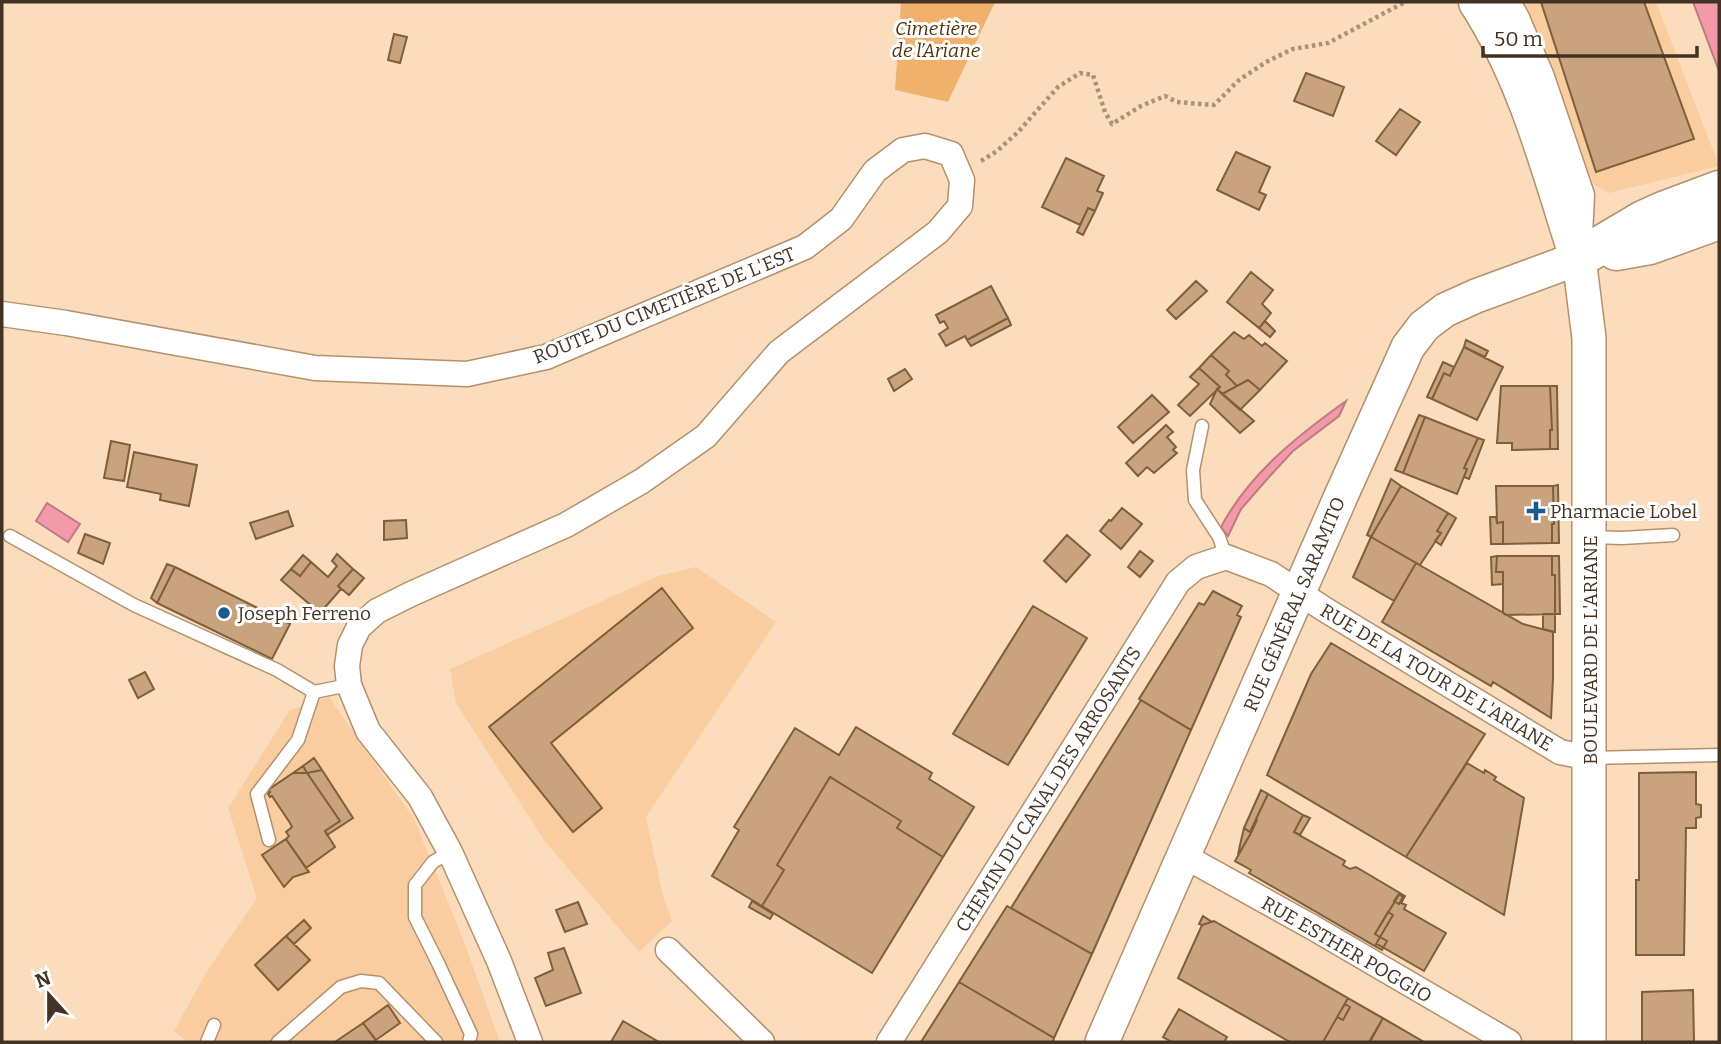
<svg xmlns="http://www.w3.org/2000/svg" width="1721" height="1044" font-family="Bitter,serif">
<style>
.built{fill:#f9cda0}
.green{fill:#f0b16d}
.water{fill:#f499aa;stroke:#bf7a82;stroke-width:2}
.building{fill:#c8a37e;stroke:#7f5e3a;stroke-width:2}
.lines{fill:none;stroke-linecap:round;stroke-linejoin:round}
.lane-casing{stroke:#b4906b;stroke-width:15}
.street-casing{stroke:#b4906b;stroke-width:27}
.secondary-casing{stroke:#b4906b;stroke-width:36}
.primary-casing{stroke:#b4906b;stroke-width:41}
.path{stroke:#aa927a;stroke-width:4.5;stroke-dasharray:3.5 3.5;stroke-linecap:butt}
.lane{stroke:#fff;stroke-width:12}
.street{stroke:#fff;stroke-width:24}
.secondary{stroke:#fff;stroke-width:33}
.primary{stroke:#fff;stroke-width:38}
.poi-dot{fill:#195b91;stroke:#fff;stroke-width:2.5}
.labels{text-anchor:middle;stroke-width:6;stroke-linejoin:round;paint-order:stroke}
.park-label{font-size:19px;font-style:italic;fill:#50310a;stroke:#fff}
.street-label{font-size:19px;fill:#423324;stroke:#fff}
.poi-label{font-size:19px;fill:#423324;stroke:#fff;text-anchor:start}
</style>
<rect width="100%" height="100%" fill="#fbdcbd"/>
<path class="built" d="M1519 2H1656L1719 166 1609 193 1594 185Z
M696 567 776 622 646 817 663 896 672 921 639 952 544 840 456 703 450 669 658 576Z
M329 697 414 819 463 939 500 1042H187L174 1031 207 971 257 898 228 808 290 710Z"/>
<path class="green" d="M901 2H995L948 102 895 90Z"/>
<path class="water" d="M1693 2H1719V71Z
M1346 401 1339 416 1293 451 1269 477 1241 509 1228 536 1221 527C1249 474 1297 436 1346 401Z
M47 503 80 524 68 542 36 521Z"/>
<path class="building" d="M1541 2H1644L1694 139 1596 172Z
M394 34 407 37 400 63 388 60Z
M1306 73 1344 87 1333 116 1294 101Z
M1400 109 1420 122 1396 155 1376 141Z
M1236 152 1270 167 1259 192 1266 195 1259 210 1217 190Z
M1066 158 1104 176 1097 191 1103 193 1095 211 1088 208 1080 225 1042 207Z
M1088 208 1095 211 1083 235 1077 232Z
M1251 272 1273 290 1262 304 1271 313 1259 328 1227 302Z
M1196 281 1207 291 1176 319 1167 310Z
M991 286 1008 318 967 340 965 336 946 346 939 334 948 328 944 321 940 323 936 315Z
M1008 318 1011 325 971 346 967 340Z
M1265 321 1275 331 1270 337 1259 328Z
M1234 332 1244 339 1249 335 1262 346 1265 343 1287 361 1260 390 1248 380 1237 386 1226 375 1229 371 1211 355Z
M1466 340 1488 351 1485 357 1464 347Z
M1464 347 1503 367 1477 420 1432 399 1444 373 1450 376Z
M1211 355 1229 371 1226 375 1237 386 1222 394 1217 389 1220 387 1199 368Z
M1443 362 1454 367 1450 376 1444 373 1432 399 1427 397Z
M1199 368 1220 387 1190 416 1178 405 1199 384 1190 377Z
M905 369 912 379 894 391 888 379Z
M1248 380 1260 390 1240 410 1222 394Z
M1501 386H1550L1552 430H1550V449L1512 450V443H1497Z
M1550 386H1557L1558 449H1550V430H1552Z
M1217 389 1254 421 1240 433 1210 404Z
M1152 395 1169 412 1133 443 1118 427Z
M1419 415 1425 417 1403 473 1395 470Z
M1425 417 1478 438 1464 468 1467 469 1457 494 1403 473Z
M1166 425 1173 432 1167 437 1176 447 1173 450 1177 453 1154 473 1147 467 1138 476 1126 463Z
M1478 438 1484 440 1469 479 1464 477 1467 469 1464 468Z
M111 441 130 445 124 481 104 478Z
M134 452 197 465 189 506 160 500 161 494 127 487Z
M1391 479 1401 486 1371 537 1367 535Z
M1558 485 1559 543H1552V524H1554L1553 486Z
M1401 486 1448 513 1437 531 1441 533 1420 565 1371 537Z
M1496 486H1553L1554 524H1552V543L1503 544V522L1497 523Z
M1122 508 1142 524 1121 549 1100 531 1109 520 1111 521Z
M288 511 293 526 256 539 250 523Z
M1448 513 1456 518 1441 545 1435 541 1441 533 1437 531Z
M1490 517H1496L1497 523 1503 522V544H1491Z
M406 520 407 538 384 540V521Z
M85 534 110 543 103 564 78 553Z
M1067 535 1090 555 1066 582 1044 561Z
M1371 537 1416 563 1394 601 1353 577Z
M1140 551 1153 561 1140 577 1128 567Z
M337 554 353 569 338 586 341 589 320 613 281 580 291 569 300 576 311 562 328 577 337 566 332 561Z
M303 555 311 562 300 576 291 569Z
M1497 556 1496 572H1503V584L1492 585 1491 557Z
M1497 556H1552V575H1555V614L1506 615 1503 613V572H1496Z
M1552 556H1559L1560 614H1555V575H1552Z
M1416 563 1523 624 1553 632V678L1551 718 1493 682 1491 686 1382 622Z
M167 564 175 567 157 603 151 598Z
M175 567 290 624 272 659 157 603Z
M353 569 364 578 349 595 338 586Z
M662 588 693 628 551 743 602 808 573 832 489 727Z
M1213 591 1242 606 1237 615 1241 617 1191 730 1139 699 1199 603 1204 605Z
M1033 606 1087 638 1008 765 953 734Z
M1543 614H1555V632L1543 629Z
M1331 643 1485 734 1406 857 1267 775 1311 674Z
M145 672 154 689 138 698 129 680Z
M1141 700 1191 730 1092 954 1011 908Z
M856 727 932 773 929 779 974 807 943 857 897 828 901 821 830 777 777 865 784 870 762 906 712 876 739 830 734 827 795 728 839 755Z
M314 758 322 770 307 773 303 766Z
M1467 763 1484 773 1485 770 1496 777 1494 780 1524 798 1504 915 1406 857Z
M303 766 307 773H293Z
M322 770 353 818 327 835 325 831 340 821 307 773Z
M1696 772V804L1701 805V817L1696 818V828H1686L1684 955H1636V880H1639V773Z
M293 773H307L340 821 325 831 335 847 306 868 286 839 289 836 286 832 292 827 290 823 272 796 270 797 268 794 270 792 268 790Z
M830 777 901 821 897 828 943 857 872 973 762 906 784 870 777 865Z
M1261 790 1268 794 1250 832 1244 828Z
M1268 794 1303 815 1294 832 1345 861 1343 865 1350 869 1356 867 1405 896 1401 903 1406 905 1404 909 1446 933 1424 971 1377 944 1375 946 1249 873 1251 870 1235 861 1251 833 1257 820 1256 819Z
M1268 794 1303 815 1294 832 1345 861 1343 865 1350 869 1356 867 1400 893 1375 934 1380 937 1375 946 1249 873 1251 870 1235 861 1251 833 1257 820 1256 819Z
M1303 815 1310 818 1300 835 1294 832Z
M1244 828 1251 833 1238 855 1240 845Z
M286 839 309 872 293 877 284 887 262 855Z
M1399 894 1403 897 1399 904 1394 901Z
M752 901 773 914 770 919 749 907Z
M578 902 587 924 565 932 556 910Z
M1007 906 1092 954 1054 1038 959 982Z
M1388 912 1393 915 1380 937 1375 934Z
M1203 916 1212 922 1202 925 1199 924Z
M304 920 311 928 294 944 286 936Z
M1214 921 1348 998 1323 1042H1290L1178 978 1202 925Z
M1214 921 1424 1042H1290L1178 978 1202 925Z
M286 936 310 960 278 990 255 965Z
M1380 937 1387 941 1382 950 1375 946Z
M564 948 581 993 546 1006 535 978 553 970 548 953Z
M959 982 1054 1038 1053 1042H921Z
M1693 990 1694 1042H1642V992Z
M1348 998 1383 1018 1369 1042H1323Z
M1345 1004 1350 1007 1343 1020 1337 1017Z
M388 1005 400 1023 376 1040 363 1023Z
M1179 1009 1227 1037 1224 1042H1172L1163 1037Z
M1383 1018 1424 1042H1370Z
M623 1021 659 1042H611Z
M363 1023 377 1042H335Z"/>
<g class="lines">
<defs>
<path id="lane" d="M1202 426 1193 470 1195 500 1219 537 1226 557
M10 536 134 605 277 670 314 692
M1590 537 1622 538 1673 535
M1590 758 1719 755
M269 840 257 794 298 740 314 692 349 685
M450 852 433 862 415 885V917L438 963 471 1034 469 1042
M207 1042 214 1025
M278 1042 341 987 361 981 379 983 436 1042"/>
<path id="street" d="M1508 2 1517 18 1542 77 1582 195 1580 236
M2 314 66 323 315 368 467 374 546 357 805 247 841 219 875 171 903 150 925 146 951 154 962 180 960 206 938 232 779 352 706 436 642 481 566 525 411 594 377 611 359 627 350 645 347 666 349 685 368 731 420 797 450 852 499 961 530 1042
M1184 856 1312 927 1509 1042
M668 950 762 1042
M889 1042 1178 582 1196 567 1226 557 1271 574 1324 609 1560 752 1590 758"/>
<path id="secondary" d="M1102 1042 1341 496 1408 347 1424 326 1445 310 1476 296 1579 258 1589 338V1042"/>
<path id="primary" d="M1478 2C1528 79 1551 171 1579 258
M1616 251 1650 245 1719 220
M1579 258 1643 220 1663 211 1719 190"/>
</defs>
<use href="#lane" class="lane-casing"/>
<use href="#street" class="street-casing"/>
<use href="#secondary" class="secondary-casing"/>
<use href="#primary" class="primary-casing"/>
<path class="path" d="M981 161 997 151 1018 132 1058 87 1080 73 1093 75 1105 112 1112 124 1141 106 1165 96 1177 102 1214 105 1239 80 1266 62 1293 49 1328 43 1405 2"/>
<use href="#lane" class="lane"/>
<use href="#street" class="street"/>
<use href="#secondary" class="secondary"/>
<use href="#primary" class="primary"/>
</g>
<g class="poi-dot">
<path d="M1532.5 500.5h7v7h7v7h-7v7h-7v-7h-7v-7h7z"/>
<circle cx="224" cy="613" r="7"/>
</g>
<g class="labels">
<g class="park-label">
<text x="936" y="35">Cimetière<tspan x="936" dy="22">de l’Ariane</tspan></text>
</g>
<g class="street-label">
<text transform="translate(664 305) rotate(-22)" y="7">ROUTE DU CIMETIÈRE DE L'EST</text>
<text transform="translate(1294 604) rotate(-67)" y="7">RUE GÉNÉRAL SARAMITO</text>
<text transform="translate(1590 650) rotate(-90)" y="7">BOULEVARD DE L'ARIANE</text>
<text transform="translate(1437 677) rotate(31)" y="7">RUE DE LA TOUR DE L'ARIANE</text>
<text transform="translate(1048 789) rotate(-58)" y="7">CHEMIN DU CANAL DES ARROSANTS</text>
<text transform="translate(1347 949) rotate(30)" y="7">RUE ESTHER POGGIO</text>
</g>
<g class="poi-label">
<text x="1550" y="518">Pharmacie Lobel</text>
<text x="238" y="620">Joseph Ferreno</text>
</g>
</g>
<rect width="1721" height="1044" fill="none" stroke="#423324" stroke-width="7"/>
<g transform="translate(49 995) rotate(339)" stroke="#ffffff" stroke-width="5" paint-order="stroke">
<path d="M0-5L12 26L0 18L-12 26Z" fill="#423324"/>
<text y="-10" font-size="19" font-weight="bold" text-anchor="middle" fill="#423324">N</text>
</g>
<path d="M1483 46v10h214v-10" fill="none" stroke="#423324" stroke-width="3.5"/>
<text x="1494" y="46" font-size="21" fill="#423324" stroke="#ffffff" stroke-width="5" paint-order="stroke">50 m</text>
</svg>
